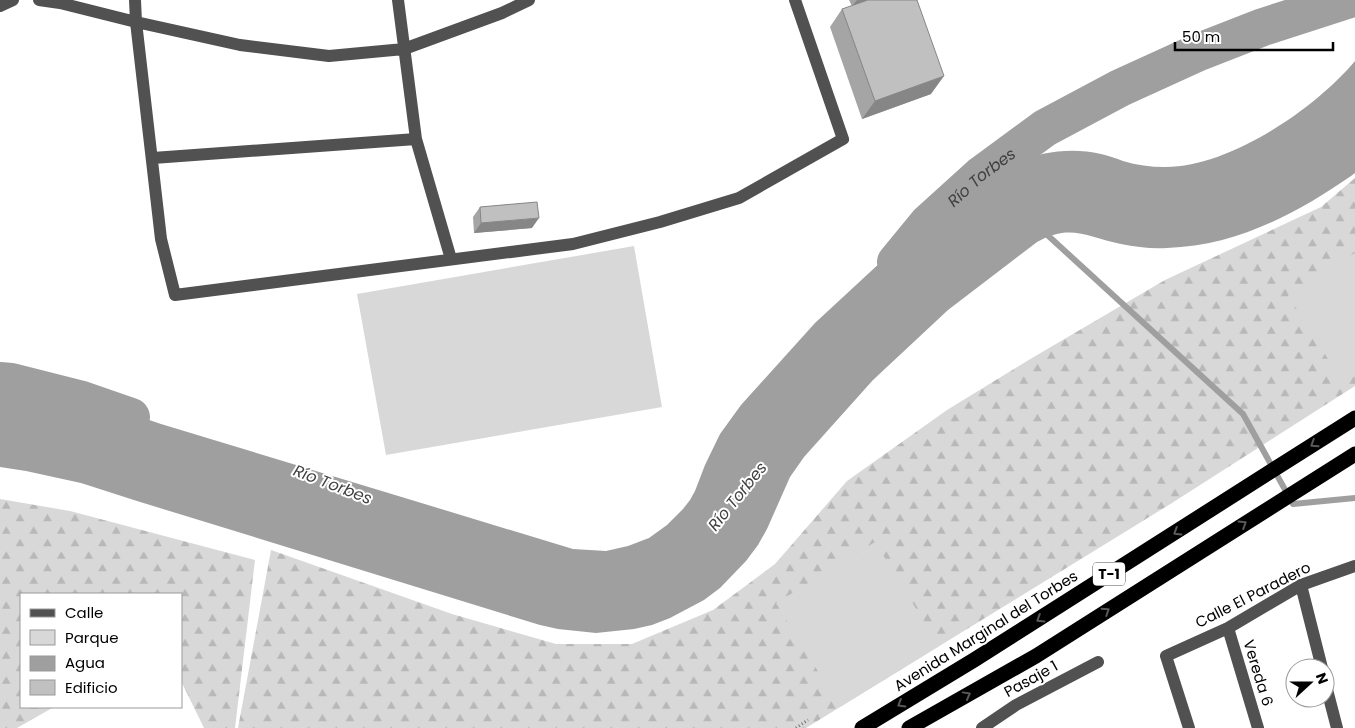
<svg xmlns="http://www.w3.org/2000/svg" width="1355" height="728" font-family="Poppins,sans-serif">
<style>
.forest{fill:url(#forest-firs)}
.park{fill:#d8d8d8}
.water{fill:#9f9f9f}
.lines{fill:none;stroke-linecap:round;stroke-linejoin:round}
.stream{stroke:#9f9f9f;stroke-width:6}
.river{stroke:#9f9f9f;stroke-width:38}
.path{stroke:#737373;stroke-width:3;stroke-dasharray:1 2.5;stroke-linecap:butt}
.minor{stroke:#515151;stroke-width:12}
.highway{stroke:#000;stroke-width:15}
.wall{fill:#a5a5a5}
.shaded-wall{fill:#868686}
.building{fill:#c0c0c0;stroke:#868686}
.oneway{stroke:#595959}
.labels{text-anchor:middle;stroke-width:4;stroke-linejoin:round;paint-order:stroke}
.shield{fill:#fff;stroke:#4c4c4c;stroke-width:1}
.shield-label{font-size:14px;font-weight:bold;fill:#000}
.street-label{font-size:15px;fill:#000;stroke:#fff}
.water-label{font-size:16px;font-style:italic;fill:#404040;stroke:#fff}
</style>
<defs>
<pattern id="forest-firs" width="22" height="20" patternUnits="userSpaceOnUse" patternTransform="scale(1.25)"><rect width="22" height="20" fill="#d8d8d8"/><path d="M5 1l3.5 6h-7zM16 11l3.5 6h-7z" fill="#b8b8b8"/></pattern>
</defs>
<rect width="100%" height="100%" fill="#fff"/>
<path class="forest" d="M1355 178V386L1172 503 806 728H238L271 550 452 614 556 644H632L713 610 775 564 847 481 947 410 1032 358 1165 280 1321 207Z
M0 499 70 511 255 560 235 728H204L181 681V594H21V707H54L17 728H0Z"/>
<path class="park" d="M634 246 662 407 386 455 357 294Z
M1355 253V365L1338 375 1288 295Z
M875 542 939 646 840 707 776 603Z"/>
<path class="water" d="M1355 61V173L1351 176C1296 214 1236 246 1167 248 1152 249 1136 247 1121 244 1088 237 1070 223 1037 242L948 310 873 380 804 457 790 477 767 529 758 545 746 561 720 588 704 600 670 618 652 625 634 629 596 633 558 629 540 625 137 501 81 483 26 471 0 467V386L39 390 102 404 161 424 573 549 606 551 628 546 649 538 667 525 683 509 690 500 695 491 705 465 720 434 741 405 815 323 896 248 992 174C1025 155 1063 145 1101 154 1109 156 1116 158 1123 161 1136 165 1151 167 1164 167 1228 168 1315 109 1355 61Z"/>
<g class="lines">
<path class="stream" d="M981 175 991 184
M1043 231 1243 414 1293 504 1355 498"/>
<g class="river">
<path id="s1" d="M896 262 928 223 981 175 1045 128 1120 88 1199 52 1263 27 1347 0"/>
<path d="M0 381 11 382 82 400 131 417"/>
</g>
<path class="path" d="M796 728 808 720"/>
<path class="minor" d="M39 0 60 3 136 22 240 45 329 56 404 49 502 13 529 0
M135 0 136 22 161 239 175 295 573 244 660 222 739 198 843 139 795 0
M398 0 416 139 451 259
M0 6 13 0
M153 158 416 139
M1301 585 1322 668
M1228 628 1258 728
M1325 682 1337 728
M982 728 1016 705 1098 662
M1189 728 1166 656 1228 628 1301 585 1355 566"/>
<path class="highway" d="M862 728 974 660 1355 418
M909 728 1036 656 1355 454"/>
</g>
<path class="wall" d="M849 0H867L931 94 862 119 830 27 842 9 852 6Z
M480 207 532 228 474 233 473 217Z"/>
<path class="shaded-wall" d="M857 0H867L852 6Z
M944 76 931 94 862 119 875 101Z
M539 218 532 228 474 233 481 223Z"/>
<path class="building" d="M868 0H917L944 76 875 101 842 9Z
M537 202 539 218 481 223 480 207Z"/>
<defs><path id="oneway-chevron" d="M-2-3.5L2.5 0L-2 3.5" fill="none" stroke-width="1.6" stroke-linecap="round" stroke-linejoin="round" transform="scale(1.25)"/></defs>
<g class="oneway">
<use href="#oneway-chevron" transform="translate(1314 444) rotate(147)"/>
<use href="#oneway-chevron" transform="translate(1243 524) rotate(-32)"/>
<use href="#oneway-chevron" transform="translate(1177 532) rotate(148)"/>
<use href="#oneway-chevron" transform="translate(1106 611) rotate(-33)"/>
<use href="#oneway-chevron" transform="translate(1040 619) rotate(148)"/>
<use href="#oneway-chevron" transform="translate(967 695) rotate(-29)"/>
<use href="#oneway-chevron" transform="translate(901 704) rotate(149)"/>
</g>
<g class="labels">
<rect class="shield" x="1093" y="562.5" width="32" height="23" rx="4"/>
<g class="shield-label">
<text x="1109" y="579">T-1</text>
</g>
<g class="street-label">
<text transform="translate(1253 595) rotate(-27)" y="5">Calle El Paradero</text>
<text transform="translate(986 631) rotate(-32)" y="5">Avenida Marginal del Torbes</text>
<text transform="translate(1258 673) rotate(73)" y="5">Vereda 6</text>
<text transform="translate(1031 679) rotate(-29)" y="5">Pasaje 1</text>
</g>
<g class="water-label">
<text dy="6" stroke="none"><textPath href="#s1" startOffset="121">Río Torbes</textPath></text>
<text transform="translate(333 484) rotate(21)" y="6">Río Torbes</text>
<text transform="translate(737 496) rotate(-51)" y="6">Río Torbes</text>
</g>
</g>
<rect x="20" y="593" width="162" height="115" fill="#ffffff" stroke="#999999"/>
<rect x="30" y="609" width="25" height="8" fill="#515151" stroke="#999999"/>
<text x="65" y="618" font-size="15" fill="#000000">Calle</text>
<rect x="30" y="630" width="25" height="15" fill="#d8d8d8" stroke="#999999"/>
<text x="65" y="643" font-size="15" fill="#000000">Parque</text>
<rect x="30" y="656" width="25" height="15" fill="#9f9f9f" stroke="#999999"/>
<text x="65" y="668" font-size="15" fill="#000000">Agua</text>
<rect x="30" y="680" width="25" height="15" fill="#c0c0c0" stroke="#999999"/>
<text x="65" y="693" font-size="15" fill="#000000">Edificio</text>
<g transform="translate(1310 683) rotate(69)"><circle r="24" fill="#ffffff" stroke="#999999"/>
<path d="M0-4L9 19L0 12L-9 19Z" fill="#000000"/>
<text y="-8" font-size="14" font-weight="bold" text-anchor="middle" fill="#000000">N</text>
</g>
<path d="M1175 42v8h158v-8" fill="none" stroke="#000000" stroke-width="2.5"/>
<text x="1182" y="42" font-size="15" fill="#000000" stroke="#ffffff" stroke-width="4" paint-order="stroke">50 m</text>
</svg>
